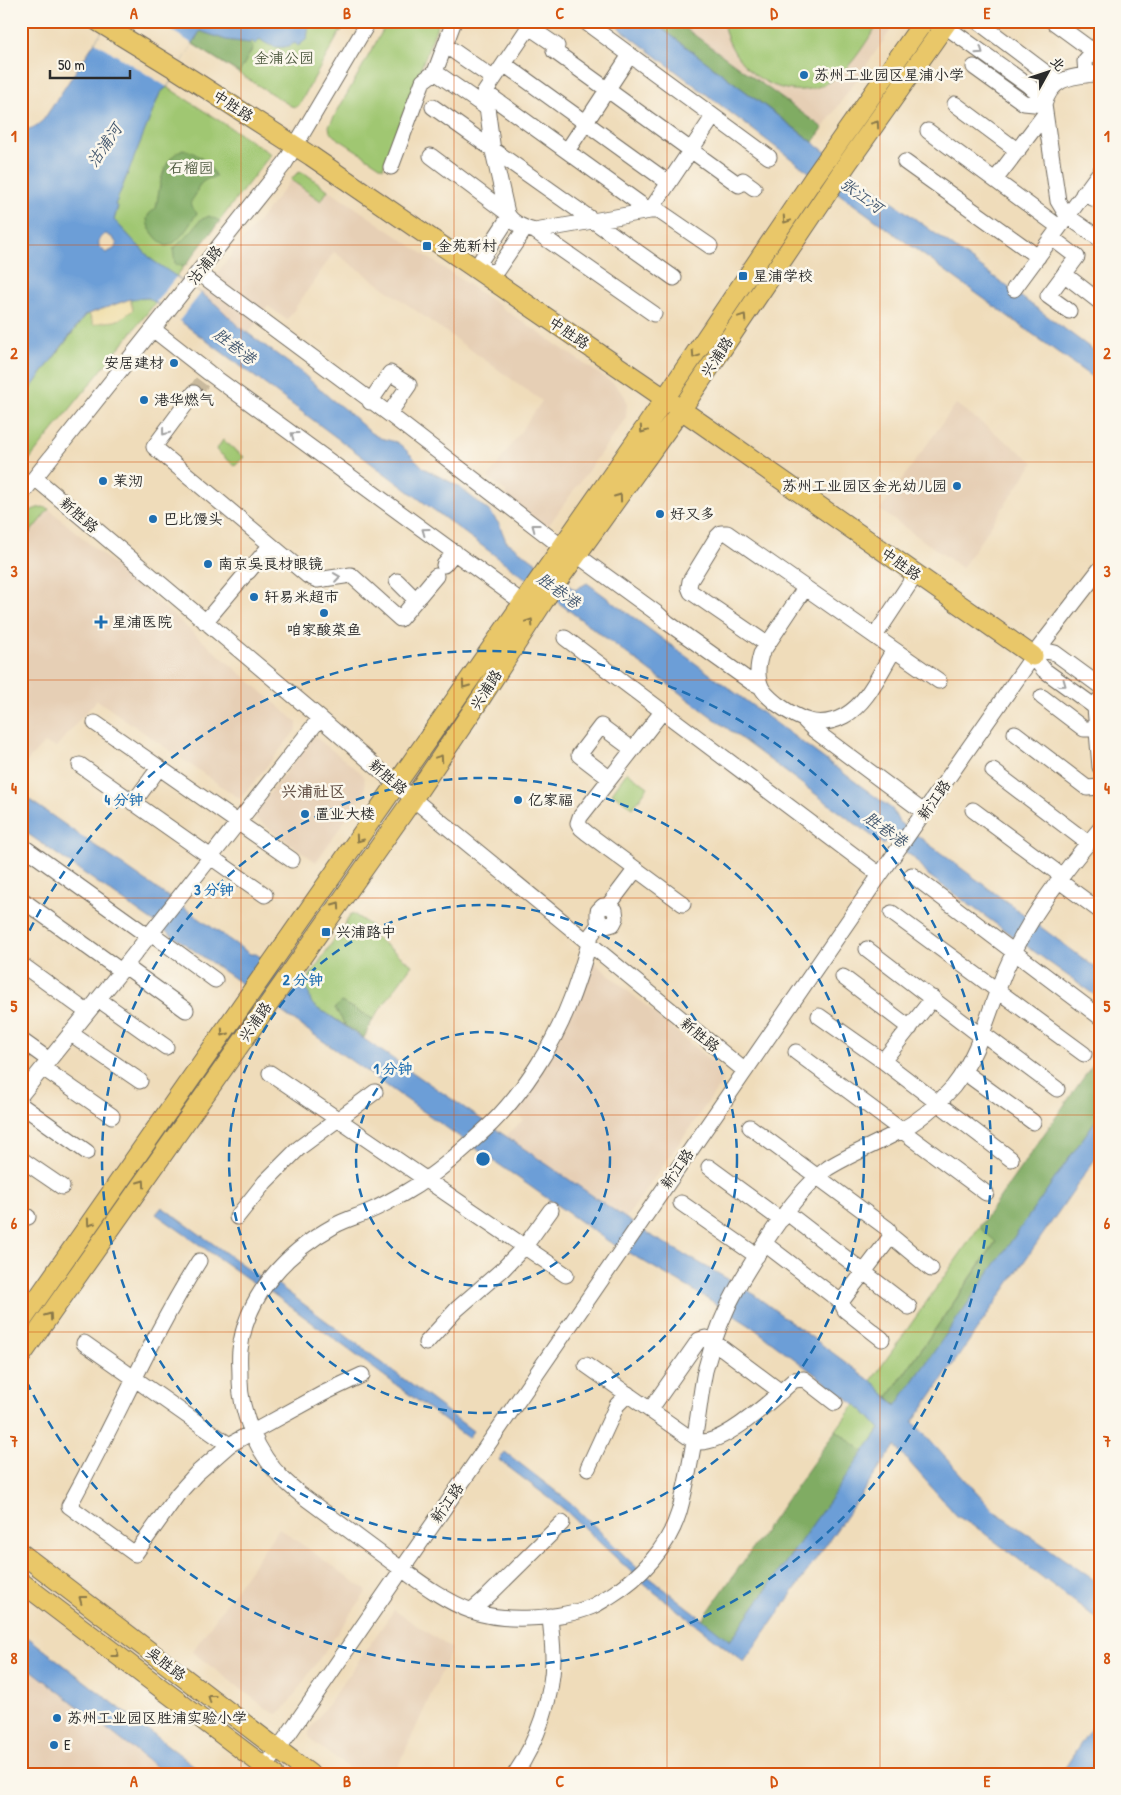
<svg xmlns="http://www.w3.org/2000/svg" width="1121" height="1795" font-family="'Patrick Hand','LXGW WenKai TC',sans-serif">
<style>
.built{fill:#e6cfb5}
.green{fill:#a0c772;stroke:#66794e}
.forest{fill:#80ac64;stroke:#566c48}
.sand{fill:#eeda9e;stroke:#8c8264}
.water{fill:#6c9ed7;stroke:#4c6481;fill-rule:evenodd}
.pier{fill:#efdcba}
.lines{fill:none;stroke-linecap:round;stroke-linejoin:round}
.minor-tunnel{stroke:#c8b99d;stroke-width:15;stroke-dasharray:15 8;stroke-linecap:butt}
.minor-casing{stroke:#70695d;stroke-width:17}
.major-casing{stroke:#70695d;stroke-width:21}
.minor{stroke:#fff;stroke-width:15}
.major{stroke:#e9c769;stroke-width:19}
.oneway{stroke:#a0a0a0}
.oneway2{stroke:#8a794a}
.grid{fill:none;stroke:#d5540f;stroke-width:1;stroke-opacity:0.55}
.ring{fill:none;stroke:#1f6fb2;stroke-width:2.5;stroke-dasharray:9 6}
.poi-dot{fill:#1f6fb2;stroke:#fbf7ec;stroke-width:2}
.labels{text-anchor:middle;stroke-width:5;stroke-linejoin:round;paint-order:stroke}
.park-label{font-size:15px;fill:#4e5a40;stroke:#fbf7ec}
.poi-label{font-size:15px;fill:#2b2b2b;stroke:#fbf7ec;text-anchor:start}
.street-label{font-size:15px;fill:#2b2b2b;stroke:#fbf7ec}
.water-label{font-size:16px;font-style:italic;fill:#455970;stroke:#fbf7ec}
.neighbourhood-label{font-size:16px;font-weight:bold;fill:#67554a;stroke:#fbf7ec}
.centre{fill:#1f6fb2;stroke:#fbf7ec;stroke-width:2.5}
.ring-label{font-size:15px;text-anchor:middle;font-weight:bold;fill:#1f6fb2;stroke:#fbf7ec;stroke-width:5;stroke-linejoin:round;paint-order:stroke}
.neatline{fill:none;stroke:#d5540f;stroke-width:2}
.grid-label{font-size:16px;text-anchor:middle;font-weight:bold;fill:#d5540f}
</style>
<rect width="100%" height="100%" fill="#fbf7ec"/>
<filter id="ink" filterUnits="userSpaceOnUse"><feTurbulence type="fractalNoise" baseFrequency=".02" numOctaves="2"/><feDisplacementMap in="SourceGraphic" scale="10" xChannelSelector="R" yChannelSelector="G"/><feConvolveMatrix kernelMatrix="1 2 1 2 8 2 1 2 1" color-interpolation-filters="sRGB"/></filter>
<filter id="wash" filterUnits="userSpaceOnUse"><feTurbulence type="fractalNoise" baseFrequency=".0096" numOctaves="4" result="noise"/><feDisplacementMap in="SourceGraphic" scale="20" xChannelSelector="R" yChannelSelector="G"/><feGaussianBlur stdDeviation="1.12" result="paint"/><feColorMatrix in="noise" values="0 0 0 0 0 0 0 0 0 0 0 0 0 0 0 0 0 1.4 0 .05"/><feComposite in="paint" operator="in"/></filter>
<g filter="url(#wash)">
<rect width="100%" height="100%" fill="#efdcba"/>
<path class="built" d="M675 21H897L823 128Z
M300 172 306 174 614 384 625 396 627 403 626 418 541 536 497 504 507 492 488 478 542 401 334 252 287 320 268 306 249 333 238 326 218 306 201 293 291 180 296 174Z
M956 404 1034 462 962 568 880 510Z
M49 509 297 722V729L240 799 97 700 56 747 44 743 21 768V544Z
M314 736 360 772 364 778 365 786 364 793 316 862 252 816Z
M589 958 716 1065 721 1072 722 1079 721 1084 626 1218 506 1136 523 1120 513 1110Z
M279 1528 367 1591 283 1711 277 1714 271 1712 192 1652Z
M394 1610 452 1649 400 1762 393 1774H357L313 1742 309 1736V1731Z
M21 1662 165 1774H21Z"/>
<path class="green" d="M156 21H351L340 32 299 105 296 107 291 106Z
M388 21H439L383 168 334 136 330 132 329 126Z
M723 21H880C867 40 854 65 835 78 789 111 730 72 723 21Z
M167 87 271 154 176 277 152 260 114 220 118 207 115 205 160 93Z
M300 172 306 174 328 190 321 201 291 180 296 174Z
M141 298H149L156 302 21 470V399L34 384 86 315 130 299Z
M223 440 244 457 235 466 216 450Z
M43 507 49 509 21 544C21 525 20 510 43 507Z
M627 772 648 787 633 808 612 793Z
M352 913 371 926 367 931 412 965 373 1019 341 1002 335 1008 346 1026 326 1013 315 1008 312 1005 307 989 303 986Z
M979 1227 996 1241 888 1397 871 1381Z
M855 1404 864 1411 880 1429 864 1452 836 1430Z"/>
<path class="forest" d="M652 21H675L823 128 813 142Z
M200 31 226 40 250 43 253 48 239 73 193 44Z
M183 149C198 153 209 163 216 177 209 178 203 180 199 186 197 188 197 191 196 194 190 204 187 203 197 213 190 224 179 244 166 246 159 242 140 223 150 213 152 211 155 210 156 208 160 187 161 159 183 149Z
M209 216 220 221 184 267 175 264 173 249 191 232 202 218 203 219Z
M341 1002 373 1019 364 1038 346 1026 335 1008Z
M1100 1054V1114L897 1406 888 1397 996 1242 979 1227Z
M836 1430 864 1452 730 1641 702 1620Z"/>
<path class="sand" d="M130 299 133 310C127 314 122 319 115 321 108 322 101 321 94 325L89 314Z"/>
<path class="water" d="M109 21H306L309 25 307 39 298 46 295 43C284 50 270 48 260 39L255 44 252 41 250 43 226 40 200 31 167 87 160 93 115 205 118 206 114 220 152 260 201 293 218 306 238 326 301 372 331 399 348 412 371 433 380 438 396 442 402 446 425 469 458 486 490 512 499 524 506 541 575 590 587 583 892 809 899 822 1100 971V999L928 875 913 857 888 840 884 845 149 298 130 299 85 315 34 384 21 399V129C31 131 38 125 44 119ZM106 234 113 238 117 244 114 249 106 253 99 246C98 240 100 236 106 234Z
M610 21H652L868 184 1100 355V383L798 164Z
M21 794 250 954H256L303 986C316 996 302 1003 326 1013L650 1235 749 1291 875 1384 896 1406 1100 1114V1152L913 1422 994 1511 1100 1584V1621L980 1530 957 1516 895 1446 744 1662 644 1584 565 1510 499 1460 505 1452 571 1503 635 1566 730 1641 880 1429 864 1411 752 1327 707 1298 608 1241 21 829Z
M162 1207 262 1279 277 1284 473 1431 468 1438 272 1293 255 1284 156 1214Z
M21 1632 205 1774H165L21 1662Z
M1100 1714 1099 1774H1061Z"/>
<path class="pier" d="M109 21H156L193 44 167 87 95 42Z
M176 277 201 293 179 321 156 302Z"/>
</g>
<g filter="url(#ink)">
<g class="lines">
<path class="minor-tunnel" d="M194 393 202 382"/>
<defs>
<path id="minor" d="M533 21 485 92 493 151 507 213C511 223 526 229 535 231L650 211 713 117
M584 21 769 157
M943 21 945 26 1046 98
M977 21 1058 82
M1052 21 1093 51
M529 27 557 46 554 51 739 185 743 180 754 188
M445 45 494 79
M504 64 669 183
M974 67 1024 103 1044 105
M435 72 487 108
M1100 73C1074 77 1052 75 1044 105L1058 201 1067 216 1100 239
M1086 75 1085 61 1100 43
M485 92 650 211H659L710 246
M955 104 1018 151
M433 107 674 278
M928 131 1059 227
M567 151 630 55
M431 156 507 213
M905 162 1038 257
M391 167 423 81 435 72 454 21
M995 180 1045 114
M1083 194 1100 201
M509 217 481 260 483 274 497 270 525 229
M535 231 654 314
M1052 238 1077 257 1048 296 1069 311
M199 273 389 414 562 547
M1064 274 1100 302
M1014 289 1100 172
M154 330 209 373 522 602
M194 393 154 447 308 576 317 580 351 575 400 619 436 576
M370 402 390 373 409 385 389 414
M35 478 320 718 418 803 745 1071
M21 495 285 163 369 21
M577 555 658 614 668 623 751 682 760 686
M444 565 455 552
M248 572 270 546
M397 581 416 600
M805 588 761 654C758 664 756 674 760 684 762 692 771 699 777 704 798 719 818 730 844 716 868 703 880 672 894 650
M205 622 243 577
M875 636 916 574
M565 638 880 875
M767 644 691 592 689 587 690 581 717 537 721 533H727L939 681
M1038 649 1055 653 1100 686
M1033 656 1044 670 1095 707
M1042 697 1084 729H1097
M1099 700 1095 707 1100 767
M662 712 580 817 578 823 581 828 587 833 683 904
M805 721 814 730 925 813
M95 723 292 860
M1015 733 1087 788 1100 787
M80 765 265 895
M993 771 1088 843
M609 778 579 755 601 726 632 749
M133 803 159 768
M973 810 1062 876
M21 845 148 936
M912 875 1100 1017
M1058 880 1100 911
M21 899 121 971
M608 906 615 910 616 918 613 924 606 926 598 920V911L603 906H608L636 869
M892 913 1084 1054
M600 923 591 935 589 944C583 964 577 985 569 1004 553 1046 523 1092 491 1124 465 1148 436 1175 406 1192 395 1198 384 1205 372 1210 360 1216 346 1219 334 1226 287 1252 246 1295 240 1350 239 1359 240 1368 240 1377 239 1411 258 1455 283 1479 288 1484 294 1489 300 1494 330 1516 359 1538 389 1560 413 1577 443 1601 472 1611 504 1623 562 1619 593 1606 599 1603 605 1599 610 1596 641 1577 668 1548 679 1512 688 1481 693 1449 698 1416 700 1402 702 1386 705 1371 713 1340 725 1309 741 1281 762 1246 795 1192 828 1168 850 1154 875 1145 898 1132 917 1122 938 1104 953 1087 980 1053 989 1009 1006 969 1028 918 1064 871 1100 829
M151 933 215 980
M867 949 981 1036
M21 964 87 1012
M125 966 186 1010
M843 977 910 1028
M98 999 166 1047
M819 1016 883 1061 1011 1159
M70 1033 140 1081
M982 1033 1057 1089
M21 1040 49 1060
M796 1052 986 1193
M883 1061 933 998
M43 1068 112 1116
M964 1072 1033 1122
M270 1073 566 1275
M21 1095 125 966 320 718
M21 1105 87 1152
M750 1127 888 1229 890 1235 889 1239 841 1302 845 1310 882 1339
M21 1159 62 1187
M709 1167 781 1220
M681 1203 757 1256
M786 1212 909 1307
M21 1213 28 1217
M237 1217 265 1182 299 1148 375 1092
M890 1235 931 1269
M765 1244 841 1302
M199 1261C149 1340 114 1426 69 1506L135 1554 178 1494 196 1474 229 1445 324 1393 362 1375
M84 1343 229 1445
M426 1343 457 1309 503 1269 525 1246 551 1210
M586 1365 694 1441C720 1450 775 1397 794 1380L804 1379 835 1403
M650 1410 699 1340 706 1338 714 1342 781 1392
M588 1468 617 1405 628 1394
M471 1611 486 1598 562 1523
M261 1774 880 875 1038 649 1100 569
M515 1774C537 1742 553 1697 553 1658 553 1644 551 1630 550 1616"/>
<path id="major" d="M97 21 177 70 311 156 702 424 1033 656
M21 1322 647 425 813 179 924 21
M21 1356 408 806 481 698 547 596 681 410 847 164 948 21
M21 1553 310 1774
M21 1582 274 1774"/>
</defs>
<use href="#minor" class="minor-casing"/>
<use href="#major" class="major-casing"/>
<use href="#minor" class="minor"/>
<use href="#major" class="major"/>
</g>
<defs><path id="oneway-chevron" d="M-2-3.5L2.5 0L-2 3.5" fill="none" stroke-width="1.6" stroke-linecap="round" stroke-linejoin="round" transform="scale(1.25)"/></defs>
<g class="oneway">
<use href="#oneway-chevron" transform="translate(980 51) rotate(35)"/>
<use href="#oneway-chevron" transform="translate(165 432) rotate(127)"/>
<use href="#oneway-chevron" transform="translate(294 435) rotate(-144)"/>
<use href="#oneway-chevron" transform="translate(535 527) rotate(-143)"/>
<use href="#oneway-chevron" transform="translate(425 531) rotate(-144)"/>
<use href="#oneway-chevron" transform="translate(337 577) rotate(-8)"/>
<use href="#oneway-chevron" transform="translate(1063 684) rotate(36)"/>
</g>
<g class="oneway2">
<use href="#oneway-chevron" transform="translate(876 124) rotate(-55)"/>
<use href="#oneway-chevron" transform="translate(786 220) rotate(124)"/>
<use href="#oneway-chevron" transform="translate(743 317) rotate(-56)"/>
<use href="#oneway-chevron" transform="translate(695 355) rotate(124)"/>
<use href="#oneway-chevron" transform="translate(643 430) rotate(125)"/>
<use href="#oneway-chevron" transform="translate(619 497) rotate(-54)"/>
<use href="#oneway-chevron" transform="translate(530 622) rotate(-57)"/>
<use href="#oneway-chevron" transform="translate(465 685) rotate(125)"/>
<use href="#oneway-chevron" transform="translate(440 758) rotate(-56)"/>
<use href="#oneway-chevron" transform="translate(359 839) rotate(125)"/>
<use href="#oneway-chevron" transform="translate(337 905) rotate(-55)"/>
<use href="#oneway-chevron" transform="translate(224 1033) rotate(125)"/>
<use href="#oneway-chevron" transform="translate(142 1183) rotate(-55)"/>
<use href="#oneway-chevron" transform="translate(90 1223) rotate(125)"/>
<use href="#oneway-chevron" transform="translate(49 1316) rotate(-55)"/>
<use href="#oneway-chevron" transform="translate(82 1599) rotate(-143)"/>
<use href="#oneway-chevron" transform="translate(116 1654) rotate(37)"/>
<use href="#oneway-chevron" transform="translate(211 1698) rotate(-143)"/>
</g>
</g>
<path class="grid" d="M241 21V1774M454 21V1774M667 21V1774M880 21V1774M21 245H1100M21 462H1100M21 680H1100M21 898H1100M21 1115H1100M21 1332H1100M21 1550H1100"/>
<g class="ring">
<circle cx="483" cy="1159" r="127"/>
<circle cx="483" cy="1159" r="254"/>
<circle cx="483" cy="1159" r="381"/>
<path d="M23 944A508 508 0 1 1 23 1374"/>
</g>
<g class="poi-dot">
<circle cx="804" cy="75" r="5"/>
<rect x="422" y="241" width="10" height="10" rx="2.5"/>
<rect x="738" y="271" width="10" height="10" rx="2.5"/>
<circle cx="174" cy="363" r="5"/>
<circle cx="144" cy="400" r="5"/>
<circle cx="103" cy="481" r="5"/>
<circle cx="957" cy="486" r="5"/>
<circle cx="660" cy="514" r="5"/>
<circle cx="153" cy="519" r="5"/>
<circle cx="208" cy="564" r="5"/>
<circle cx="254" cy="597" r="5"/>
<circle cx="324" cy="613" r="5"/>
<path d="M98.5 614.5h5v5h5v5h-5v5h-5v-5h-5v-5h5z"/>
<circle cx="518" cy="800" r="5"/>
<circle cx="305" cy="814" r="5"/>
<rect x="321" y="927" width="10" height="10" rx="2.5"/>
<circle cx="57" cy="1718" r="5"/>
<circle cx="54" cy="1745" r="5"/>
</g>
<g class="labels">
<g class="park-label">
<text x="284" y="63">金浦公园</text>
<text x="191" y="173">石榴园</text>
</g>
<g class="poi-label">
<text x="814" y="80">苏州工业园区星浦小学</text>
<text x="437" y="251">金苑新村</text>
<text x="753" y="281">星浦学校</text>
<text x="164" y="368" text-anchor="end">安居建材</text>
<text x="154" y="405">港华燃气</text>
<text x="113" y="486">茉沏</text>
<text x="947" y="491" text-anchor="end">苏州工业园区金光幼儿园</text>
<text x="670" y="519">好又多</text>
<text x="163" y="524">巴比馒头</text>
<text x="218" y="569">南京吴良材眼镜</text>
<text x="264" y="602">轩易米超市</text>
<text x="112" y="627">星浦医院</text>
<text x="324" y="635" text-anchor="middle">咱家酸菜鱼</text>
<text x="528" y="805">亿家福</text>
<text x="315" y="819">置业大楼</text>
<text x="336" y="937">兴浦路中</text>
<text x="67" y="1723">苏州工业园区胜浦实验小学</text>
<text x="64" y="1750">E</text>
</g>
<g class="street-label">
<text transform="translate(233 106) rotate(33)" y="5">中胜路</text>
<text transform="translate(205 265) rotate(-51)" y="5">沽浦路</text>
<text transform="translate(569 333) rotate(34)" y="5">中胜路</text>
<text transform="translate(717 357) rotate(-56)" y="5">兴浦路</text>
<text transform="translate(79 515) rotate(41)" y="5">新胜路</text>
<text transform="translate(901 564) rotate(35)" y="5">中胜路</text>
<text transform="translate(486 690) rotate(-57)" y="5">兴浦路</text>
<text transform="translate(388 777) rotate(41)" y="5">新胜路</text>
<text transform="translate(934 800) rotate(-55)" y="5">新江路</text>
<text transform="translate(255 1022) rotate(-55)" y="5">兴浦路</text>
<text transform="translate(700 1035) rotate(39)" y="5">新胜路</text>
<text transform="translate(677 1169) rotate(-55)" y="5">新江路</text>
<text transform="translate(447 1503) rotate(-55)" y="5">新江路</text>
<text transform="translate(166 1664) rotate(37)" y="5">吴胜路</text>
</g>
<g class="water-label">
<text transform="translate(104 145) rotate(-56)" y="6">沽浦河</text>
<text transform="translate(862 195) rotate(36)" y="6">张江河</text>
<text transform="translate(235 346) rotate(37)" y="6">胜巷港</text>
<text transform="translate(559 590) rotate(36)" y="6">胜巷港</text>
<text transform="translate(886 829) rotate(36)" y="6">胜巷港</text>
</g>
<g class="neighbourhood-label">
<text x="313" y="797">兴浦社区</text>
</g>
</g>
<circle cx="483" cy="1159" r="8" class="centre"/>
<g class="ring-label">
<text x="124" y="805">4 分钟</text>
<text x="214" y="895">3 分钟</text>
<text x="303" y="985">2 分钟</text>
<text x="393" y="1074">1 分钟</text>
</g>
<rect width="1121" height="1795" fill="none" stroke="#fbf7ec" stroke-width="55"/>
<g transform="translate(1048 72) rotate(50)" stroke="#fbf7ec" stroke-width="4" paint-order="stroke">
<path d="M0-4L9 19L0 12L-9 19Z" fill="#2b2b2b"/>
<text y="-8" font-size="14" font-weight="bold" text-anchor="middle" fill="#2b2b2b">北</text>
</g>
<path d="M50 70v8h80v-8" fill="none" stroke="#2b2b2b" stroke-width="2.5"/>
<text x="58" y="70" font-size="15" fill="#2b2b2b" stroke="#fbf7ec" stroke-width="4" paint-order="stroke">50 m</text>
<rect x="28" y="28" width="1066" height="1740" class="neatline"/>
<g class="grid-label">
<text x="134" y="19">A</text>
<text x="347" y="19">B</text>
<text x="560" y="19">C</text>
<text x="774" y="19">D</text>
<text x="987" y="19">E</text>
<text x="14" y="142">1</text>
<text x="1107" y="142">1</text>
<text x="14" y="359">2</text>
<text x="1107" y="359">2</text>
<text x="14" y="577">3</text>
<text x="1107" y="577">3</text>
<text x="14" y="794">4</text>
<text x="1107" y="794">4</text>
<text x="14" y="1012">5</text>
<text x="1107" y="1012">5</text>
<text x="14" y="1229">6</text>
<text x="1107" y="1229">6</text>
<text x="14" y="1447">7</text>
<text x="1107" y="1447">7</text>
<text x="14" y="1664">8</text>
<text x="1107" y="1664">8</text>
<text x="134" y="1787">A</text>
<text x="347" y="1787">B</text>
<text x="560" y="1787">C</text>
<text x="774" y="1787">D</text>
<text x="987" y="1787">E</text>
</g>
</svg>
